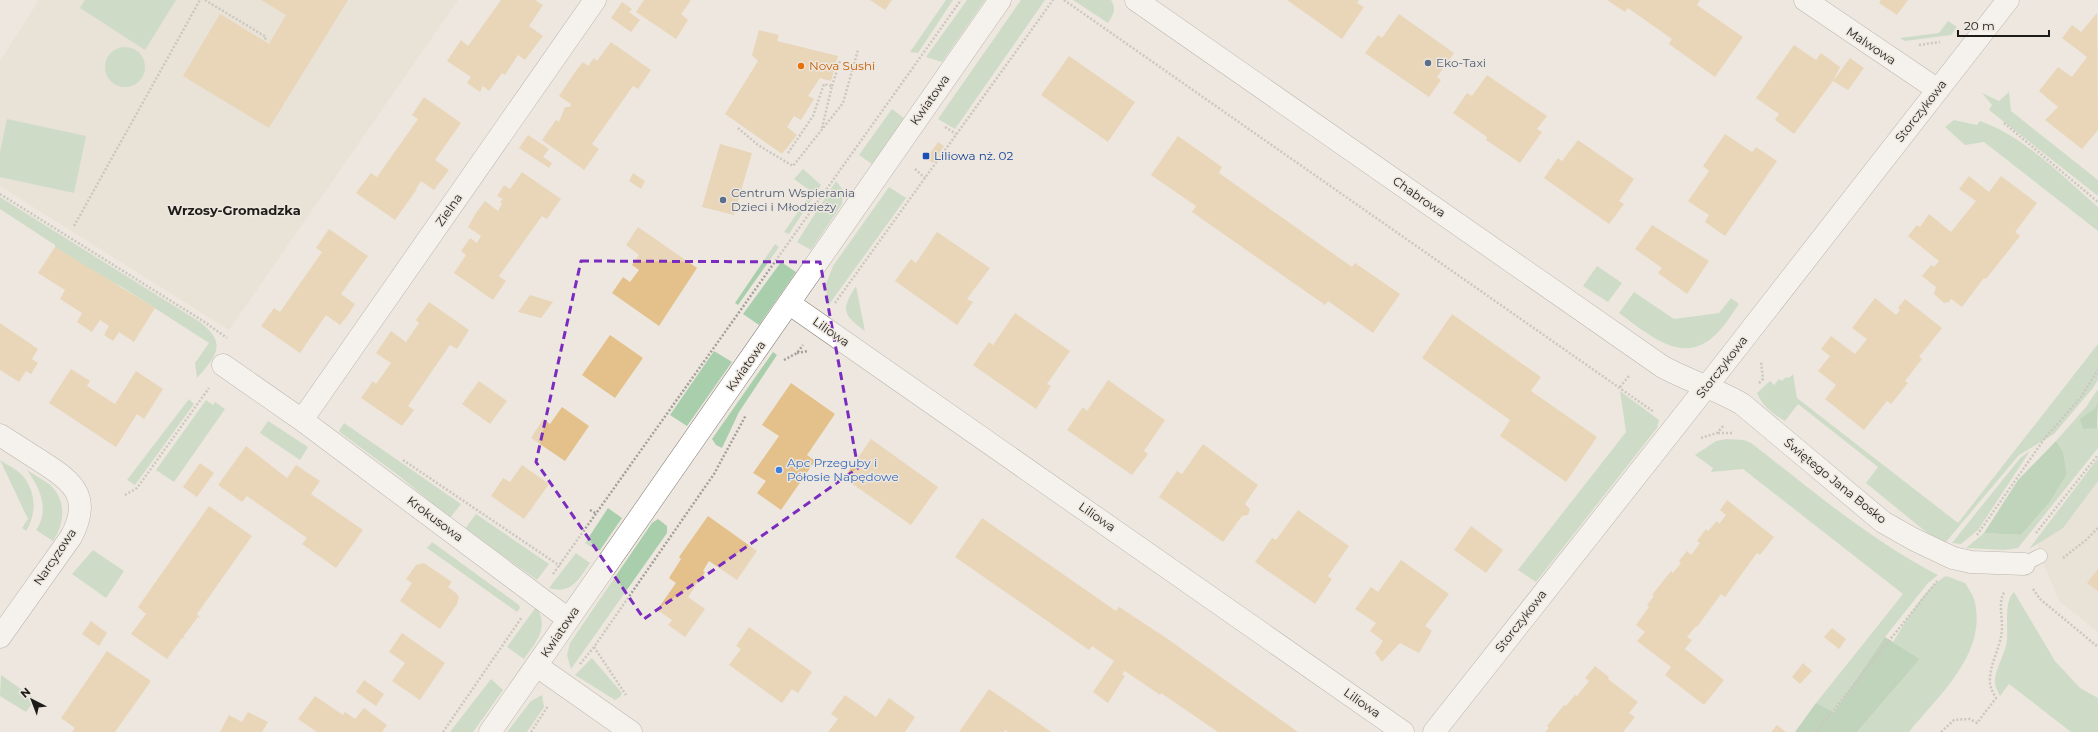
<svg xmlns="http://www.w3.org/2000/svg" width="2098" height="732" font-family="Montserrat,sans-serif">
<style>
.built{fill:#e5dbcc}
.green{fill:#a9ceac}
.forest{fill:#8bbc90}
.building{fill:#e4c18b}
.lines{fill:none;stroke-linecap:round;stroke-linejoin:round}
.service-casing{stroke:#807b74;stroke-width:15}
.minor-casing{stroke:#807b74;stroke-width:23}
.path{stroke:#a49f99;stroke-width:2.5;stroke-dasharray:2 2;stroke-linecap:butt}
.service{stroke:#fff;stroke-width:14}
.minor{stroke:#fff;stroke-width:22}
.marked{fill:none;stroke:#7b2cbf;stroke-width:3;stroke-dasharray:8 5;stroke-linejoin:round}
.service-dot{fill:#5c6f8a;stroke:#ede7df;stroke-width:1.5}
.food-dot{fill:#e8710a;stroke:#ede7df;stroke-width:1.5}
.transit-dot{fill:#1a4fb4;stroke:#ede7df;stroke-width:1.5}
.shop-dot{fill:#3f7fe0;stroke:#ede7df;stroke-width:1.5}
.labels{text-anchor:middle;stroke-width:3;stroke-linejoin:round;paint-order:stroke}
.street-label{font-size:12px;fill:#1e1c19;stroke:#ede7df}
.service-label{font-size:12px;fill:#4e5e75;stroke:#ede7df;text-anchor:start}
.food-label{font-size:12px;fill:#c56008;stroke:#ede7df;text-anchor:start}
.transit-label{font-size:12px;fill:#164399;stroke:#ede7df;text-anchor:start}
.shop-label{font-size:12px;fill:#366cbe;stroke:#ede7df;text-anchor:start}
.neighbourhood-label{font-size:13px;font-weight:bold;fill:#1e1c19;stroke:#ede7df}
</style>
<rect width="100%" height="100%" fill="#ede7df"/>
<path class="built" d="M39 0H458L229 330 0 186V61Z
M2098 461V632L2060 602 2040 556 2037 540Z"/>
<path class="green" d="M85 0H176L145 50 80 8Z
M946 0H953L918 53 910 52Z
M967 0H985L942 62 926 57Z
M1021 0H1045L955 129 938 119Z
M1073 0H1111C1117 9 1113 15 1108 23Z
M1948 21 1957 27 1951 35 1905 41 1900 38 1939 33Z
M105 67a20 20 0 1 1 40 0a20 20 0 1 1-40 0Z
M2009 92 2011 111 2098 180V196L1989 110 1992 105 1982 93 1999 101Z
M892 109 905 119 872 164 859 155Z
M7 119 86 136 74 193 0 177V152Z
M1954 120 1977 125 1980 121C2024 136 2063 177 2098 207V231L1984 142 1965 145 1945 127Z
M803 169 821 185 789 234 784 232 812 192 794 179Z
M836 181 843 190 842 204 811 250 797 242Z
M889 187 906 198 828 306 826 284 833 266Z
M0 197 200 322C228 344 216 356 197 378L195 363 209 343 122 287 104 278 55 247V245L0 209Z
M775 244 779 247 738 305 735 303Z
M781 262 796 272 759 325 743 314Z
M1597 266 1622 283 1608 302 1583 286Z
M856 286 865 331C842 314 841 310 856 286Z
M1634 292 1674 319 1719 313 1731 298 1739 304C1733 312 1728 321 1721 329 1686 370 1651 336 1619 313Z
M2098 344V380L2093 388 2054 434 2019 455 1945 543 1931 536 1866 483 1878 467 1798 404 1785 421C1772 413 1763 407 1757 393L1770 381 1774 385 1779 379 1782 381 1786 377 1789 378 1793 374 1797 398 1958 523Z
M714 351 732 362 687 426 670 415Z
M773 352 777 355 739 412 722 448 716 445 712 439Z
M2098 389V402L2094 409 2097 428 2098 426V448L2018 548 2004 550 1966 548 1984 533 2021 535 2050 502 2067 474 2063 451 2056 441 2086 407Z
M1620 391 1659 420 1657 428 1536 582 1518 570 1626 432Z
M189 399 194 404 135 485 127 480Z
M206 400 213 405 215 402 225 409 174 482 156 470Z
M268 421 308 447 300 460 260 433Z
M344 423 461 504 450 518 398 475 341 433 339 431Z
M1726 439 1744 440 1751 443C1812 490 1870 540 1938 575L1928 583 1885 637 1834 712 1816 703 1903 594 1743 469 1711 472 1713 468 1695 455 1716 441Z
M2030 451 1978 530 1961 544 1952 543 2021 457Z
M2098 458V481L2063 528 2029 549Z
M0 460C7 465 17 469 23 476 36 492 37 514 26 531L22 528 28 519Z
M27 470C34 475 42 479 49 484 67 499 65 524 53 541L36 530C50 510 40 488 27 470Z
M608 508 622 518 600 550H596L585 543Z
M476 514 549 564 537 580 465 529Z
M658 519 667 526V533L571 669 567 655 570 643 652 523Z
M432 542 519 605 520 608 517 612 427 548Z
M93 550 124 571 106 598 72 574Z
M576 553 590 563C579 579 571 595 549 588Z
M1946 576 1965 583C1968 588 1972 593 1974 599 1989 652 1939 695 1909 732H1857L1920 659 1893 642C1908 619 1922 590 1946 576Z
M2014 592 2055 661 2080 688 2098 698V732H2071L2009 684 2000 696C1997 690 1994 685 1995 679 1996 668 2005 654 2007 640 2008 627 2004 600 2014 592Z
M536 607C550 627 536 642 524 659L507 647Z
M592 658 622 693 620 697 615 700 575 675Z
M1 675 35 699 26 712 0 696Z
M491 679 503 690 473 732H450Z
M542 695 544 707 527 732H507L531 701Z"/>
<path class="forest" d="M2098 402 2097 428 2083 429 2080 419 2094 409Z
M2056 441 2063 451 2067 474 2050 502 2021 535 1984 533 2018 480Z
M1885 637 1920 659 1857 732H1795L1816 703 1834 712Z"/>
<path class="building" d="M261 0H348L269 128 183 76 220 14 269 44 286 15Z
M501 0H535L543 5 529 26 543 36 525 60 518 55 505 75 502 73 489 91 483 86 480 92 467 83 471 77 447 61 461 40 468 46Z
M644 0H691L681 14 688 20 676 39 636 12Z
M870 0H892L885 10Z
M1287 0H1359L1357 3 1364 7 1342 39Z
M1607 0H1700L1697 5 1743 37 1715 77 1669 44 1672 39 1628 8 1625 12Z
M1881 0H1908L1897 15 1879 3Z
M622 2 632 9 629 12 640 20 631 32 611 18Z
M2097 13 2098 130 2082 149 2045 120 2058 107 2039 91 2058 67 2072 77 2087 57 2062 38 2072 25 2081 32Z
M1399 14 1454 53 1437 77 1441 80 1429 97 1365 53 1378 35 1382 38Z
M759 30 779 35 777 41 838 56 831 81 820 78 808 96 814 99 801 120 794 116 787 127 797 135 782 154 725 114 758 61 752 55Z
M611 42 651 70 638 89 633 86 592 144 599 149 584 170 542 140 556 120 559 122 565 107H570L571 104 559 96 575 72 583 62 588 66 594 58 597 61Z
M1794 45 1816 60 1821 53 1840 67 1833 81 1794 134 1775 120 1779 114 1756 98Z
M1069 56 1135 102 1108 142 1041 95Z
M1850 58 1864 68 1848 90 1833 81Z
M1487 75 1547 116 1537 129 1542 132 1520 163 1486 140 1487 137 1453 113 1467 93 1472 96Z
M424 97 461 123 435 160 449 170 434 190 421 181 416 189H417L395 220 356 193 371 173 377 177 418 119 412 115Z
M1725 134 1752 152 1756 147 1777 161 1725 236 1705 222 1709 215 1688 201 1709 171 1703 166Z
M528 135 549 149 543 157 552 163 549 168 519 148Z
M1178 136 1222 167 1219 173 1352 267 1355 263 1400 294 1373 333 1328 301 1325 305 1192 212 1196 206 1151 175Z
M1578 140 1634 179 1619 201 1624 204 1609 224 1544 178 1558 158 1562 161Z
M938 142 944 146 933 163 926 159Z
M720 144 752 153 734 215 702 207Z
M522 172 561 199 547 219 542 216 499 276 506 281 493 300 454 273 466 255 461 251 470 238 477 243 481 236 468 227 476 213 485 201 498 211 502 204 500 202 503 199 497 196 504 185 510 189Z
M633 173 645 181 641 189 629 181Z
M1969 176 1989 192 2001 176 2037 203 2015 232 2020 236 1986 279 1984 278 1962 307 1951 299 1949 302 1944 303 1934 294 1936 287 1922 276 1931 265 1934 267 1939 261 1908 236 1917 225 1920 227 1929 214 1951 232 1976 201 1959 189Z
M1652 225 1709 261 1687 294 1658 273 1662 268 1635 249Z
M638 227 697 268 659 326 612 293 623 277 630 282 639 270 632 265 639 255 626 245Z
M329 229 368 256 341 294 355 304 348 315 340 325 326 315 300 353 261 326 274 308 280 312 322 252 316 248Z
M937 232 990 268 967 299 973 302 957 325 895 281 911 259 916 263Z
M55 247 155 308 134 342 119 332 113 341 104 335 109 326 100 320 92 332 77 322 82 313 60 299 65 290 38 273Z
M530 295 553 302 541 318 518 312Z
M1875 298 1896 315 1900 310 1898 308 1905 299 1942 328 1919 357 1922 359 1905 381 1908 383 1891 404 1887 401 1864 430 1825 399 1836 385 1818 371 1830 356 1821 349 1831 336 1855 354 1867 339 1852 328Z
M429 302 469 330 457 349 450 345 408 406 414 410 402 426 361 398 373 381 376 384 391 363 376 353 383 343 391 331 406 342 419 323 416 320Z
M1015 313 1070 351 1047 384 1051 386 1036 409 973 365 989 342 993 345Z
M1452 314 1541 377 1531 391 1597 437 1566 482 1500 436 1510 420 1422 358Z
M0 323 38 349 32 359 38 363 31 374 26 371 19 382 0 370Z
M610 335 643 358 615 398 582 375Z
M71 369 90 381 87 386 115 404 136 371 163 389 144 419 137 414 116 447 49 403Z
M1108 380 1165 420 1144 451 1148 454 1132 475 1067 430 1083 407 1087 411Z
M479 381 507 401 490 424 462 404Z
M791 383 835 414 807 455 815 461 781 510 757 493 766 481 753 473 779 436 762 425Z
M562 407 589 426 565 461 531 438 543 419 550 424Z
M871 439 938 487 911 525 844 478Z
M1203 444 1258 485 1245 504 1250 509 1248 515 1242 516 1223 542 1159 497 1177 471 1182 474Z
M246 446 287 478 296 465 320 481 311 494 363 530 336 568 302 544 307 538 247 496 242 502 218 485Z
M200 463 214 473 197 497 183 487Z
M522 465 549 484 524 519 491 496 503 478 510 482Z
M1727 500 1774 537 1760 555 1757 553 1725 597 1721 594 1697 627 1696 626 1687 637 1692 640 1685 649 1724 680 1704 705 1665 675 1671 667 1637 641 1645 632 1636 625 1649 607 1647 605 1654 596 1652 595 1671 571 1673 573 1681 563 1679 561 1687 551 1691 555 1700 543 1697 541 1706 529 1708 531 1717 521 1719 524 1726 515 1720 510Z
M209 506 252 536 197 614 201 619 198 617 183 637 187 639 182 638 167 659 131 634 146 614 138 607Z
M1298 510 1349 546 1328 576 1332 579 1315 604 1255 562 1272 538 1276 540Z
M708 516 757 551 737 580 709 561 703 571 705 572 688 597 705 609 685 637 668 625 672 620 657 610 676 583 669 578 681 559 679 557Z
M982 518 1116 611 1119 607 1165 637 1298 732H1218L1161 693 1160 695 1125 671 1122 674 1125 676 1108 703 1093 692 1114 661 1092 646 1089 650 955 557Z
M1471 526 1503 550 1486 573 1454 550Z
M1401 560 1449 594 1425 626 1432 631 1419 653 1400 643 1382 662 1375 653 1383 641 1370 631 1376 623 1355 609 1371 587 1378 592Z
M424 563 452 582 448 587 456 593 459 597 457 604 440 629 400 601 412 583 406 579 416 565Z
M2098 569V591L2087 583Z
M91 621 107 633 99 646 82 634Z
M749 627 812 672 798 693 792 689 782 703 729 665 741 649 736 646Z
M1832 628 1846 639 1839 649 1824 637Z
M402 633 445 663 420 700 392 681 405 663 389 652Z
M107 651 151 681 115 732H72L75 728 61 718Z
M1803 663 1812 671 1800 684 1792 677Z
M1595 666 1609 677 1608 679 1638 702 1629 713 1635 717 1623 732H1545L1549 728 1547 726 1564 705 1566 706 1575 695 1577 696 1589 681 1585 678Z
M364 680 384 694 376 706 356 692Z
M989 689 1017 708 1051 732H1008L1005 730 1004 732H959Z
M845 695 876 717 889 698 915 717 905 732H828L838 719 831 714Z
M315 696 343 715 345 712 355 719 364 708 387 725 382 732H317L298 719Z
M248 712 268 722 262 732H220L229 715 242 722Z
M1777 725 1786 732H1771Z"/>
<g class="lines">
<defs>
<path id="service" d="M2024 564 2040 556"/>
<path id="minor" d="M1136 0 1663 367C1689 381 1716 389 1742 404L1883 522 1913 539 1953 558 1971 562 2024 564
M1805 0 1938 90
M790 304 1403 732
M223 365 302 420 568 619
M302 420 595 0
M0 435C14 444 28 453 42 462 74 482 92 498 71 537L0 637
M537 666 631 732
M490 732 1000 0
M1434 732 1707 386 2008 0"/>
</defs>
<use href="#service" class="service-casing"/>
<use href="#minor" class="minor-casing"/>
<path class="path" d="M205 0 266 37 264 41
M1064 0 1654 412
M1919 45 1940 42
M832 86 840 61
M2004 123 2098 202
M945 127 956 134
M738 128 758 145 793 166 843 103 858 50
M788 153 813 116 824 84 832 86 822 128
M915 169 925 178
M0 194 203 321 227 338
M74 226 200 0
M835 303 1053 0
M797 353 808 351
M784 360 797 353 803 345
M1759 383 1763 379 1761 362
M1620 387 1629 376
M1718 433H1733
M1701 438 1717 433 1724 425
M403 460 560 566
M125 495 137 488 209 388
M590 510 597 514
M2036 533 2098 455
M1977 535 2045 438 2081 397 2098 370
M2063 558 2086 540 2098 528
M553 574 961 0
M2033 589 2040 599 2098 647
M594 647 626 695
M580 664 594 647 714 474 746 415
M443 732 522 617
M531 732 548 706
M1816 732 1937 581
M1941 732 1954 720 1970 719 1977 723 1996 698C1992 691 1989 685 1990 678 1991 660 2002 645 2002 627 2002 614 1998 601 2005 591"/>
<use href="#service" class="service"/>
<use href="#minor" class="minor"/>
</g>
<path d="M0 0H2098V732H0ZM581 261 820 262 858 468 644 619 536 462Z" fill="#ede7df" fill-opacity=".55" fill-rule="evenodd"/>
<path class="marked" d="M581 261 820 262 858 468 644 619 536 462Z"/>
<g class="service-dot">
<circle cx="1428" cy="63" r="4"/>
<circle cx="723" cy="200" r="4"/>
</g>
<circle class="food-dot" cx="801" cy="66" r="4"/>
<rect class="transit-dot" x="922" y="152" width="8" height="8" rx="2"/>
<circle class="shop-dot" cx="779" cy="470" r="4"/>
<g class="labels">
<g class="street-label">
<text transform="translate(1871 46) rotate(34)" y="4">Malwowa</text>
<text transform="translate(930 100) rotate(-55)" y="4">Kwiatowa</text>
<text transform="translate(1921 111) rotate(-52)" y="4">Storczykowa</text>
<text transform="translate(1419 197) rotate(35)" y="4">Chabrowa</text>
<text transform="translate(449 210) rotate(-55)" y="4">Zielna</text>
<text transform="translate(831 332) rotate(35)" y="4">Liliowa</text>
<text transform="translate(746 366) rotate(-55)" y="4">Kwiatowa</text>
<text transform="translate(1722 367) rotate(-52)" y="4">Storczykowa</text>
<text transform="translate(1835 481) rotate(39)" y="4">Świętego Jana Bosko</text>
<text transform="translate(1097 517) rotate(35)" y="4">Liliowa</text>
<text transform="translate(435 519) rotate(37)" y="4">Krokusowa</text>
<text transform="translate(55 557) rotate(-56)" y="4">Narcyzowa</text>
<text transform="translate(1521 621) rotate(-52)" y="4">Storczykowa</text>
<text transform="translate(560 632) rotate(-56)" y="4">Kwiatowa</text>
<text transform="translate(1362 703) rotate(35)" y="4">Liliowa</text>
</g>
<g class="service-label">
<text x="1436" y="67">Eko-Taxi</text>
<text x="731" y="197">Centrum Wspierania<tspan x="731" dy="14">Dzieci i Młodzieży</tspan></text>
</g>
<g class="food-label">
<text x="809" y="70">Nova Sushi</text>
</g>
<g class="transit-label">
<text x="934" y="160">Liliowa nż. 02</text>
</g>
<g class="shop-label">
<text x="787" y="467">Apc Przeguby i<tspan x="787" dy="14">Półosie Napędowe</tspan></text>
</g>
<g class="neighbourhood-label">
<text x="234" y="215">Wrzosy-Gromadzka</text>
</g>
</g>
<g transform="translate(32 700) rotate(318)" stroke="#ede7df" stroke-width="3" paint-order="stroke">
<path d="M0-3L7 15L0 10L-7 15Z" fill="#1e1c19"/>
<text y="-6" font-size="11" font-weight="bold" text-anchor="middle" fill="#1e1c19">N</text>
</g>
<path d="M1958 30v6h91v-6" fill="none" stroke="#1e1c19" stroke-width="2"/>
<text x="1964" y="30" font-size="12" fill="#1e1c19" stroke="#ede7df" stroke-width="3" paint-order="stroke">20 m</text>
</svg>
